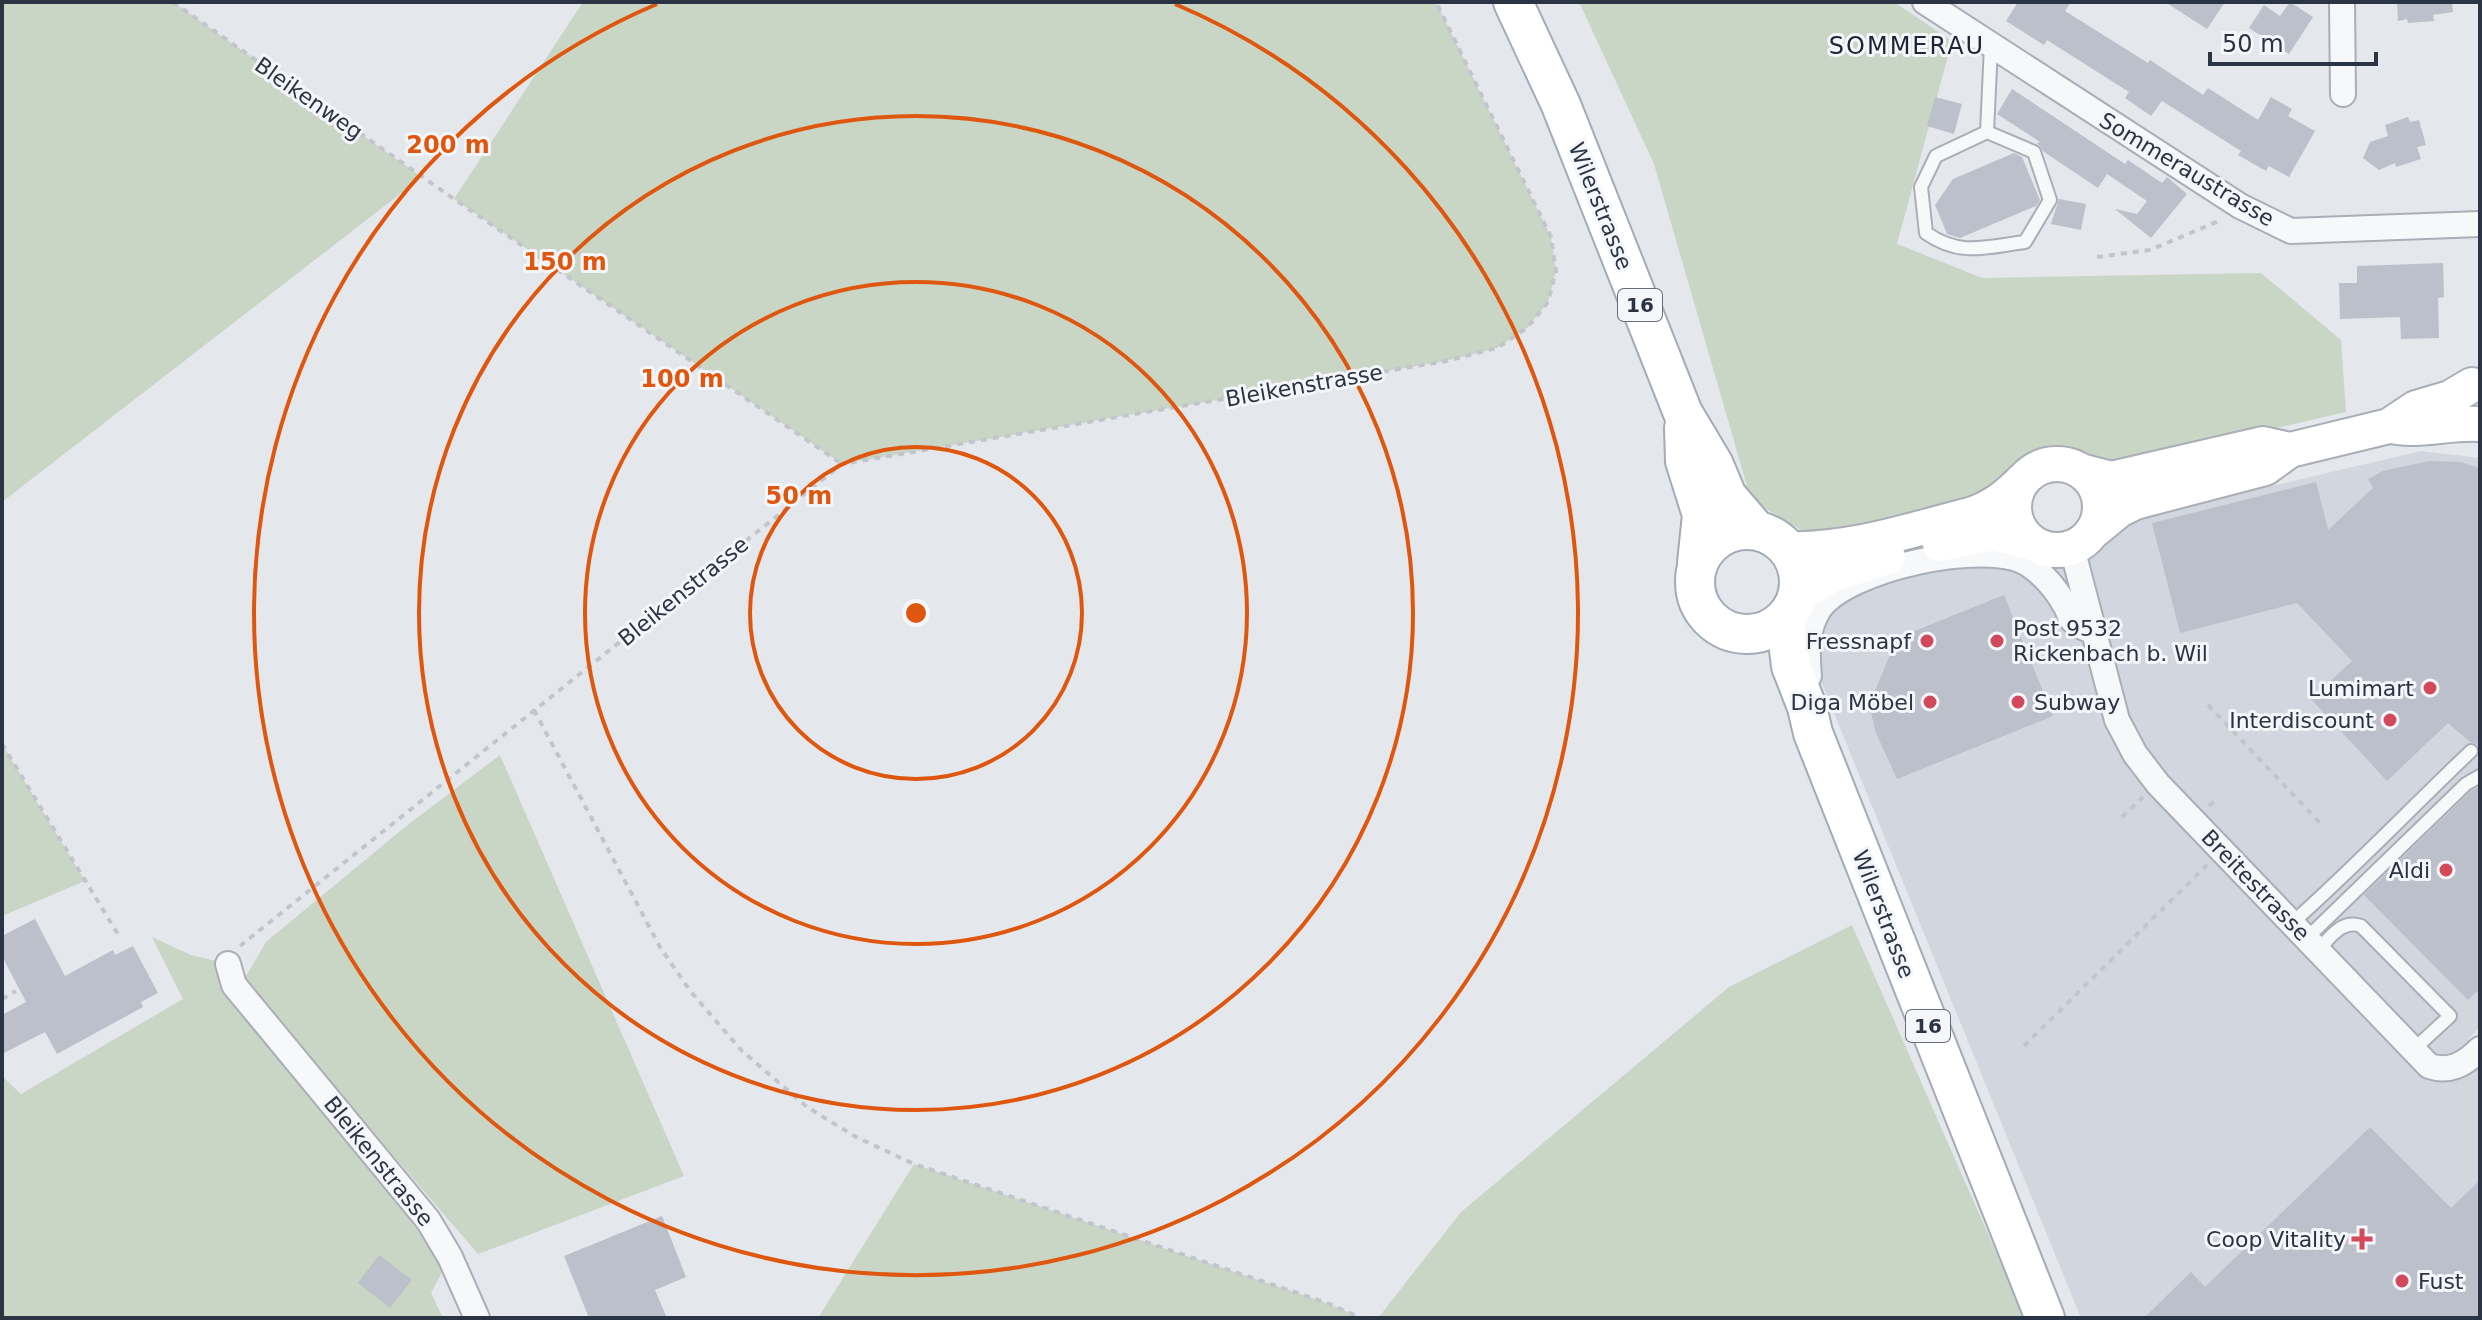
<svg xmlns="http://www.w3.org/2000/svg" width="2482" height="1320" font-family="'DejaVu Sans',sans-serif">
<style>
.built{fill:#d2d6de}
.green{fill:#c9d6c5}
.building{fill:#bbc0ca}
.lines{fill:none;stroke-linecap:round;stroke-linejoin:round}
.service-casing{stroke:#a9aeb7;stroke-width:16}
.minor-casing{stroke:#a9aeb7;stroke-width:28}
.secondary-casing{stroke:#a9aeb7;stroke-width:38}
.primary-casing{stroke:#a3abb8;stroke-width:42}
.path{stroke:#c2c5cb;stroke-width:4;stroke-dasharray:6 6;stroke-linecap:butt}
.service{stroke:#f7f8fa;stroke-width:12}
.minor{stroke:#f7f8fa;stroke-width:24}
.secondary{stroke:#fff;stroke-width:34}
.primary{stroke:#fff;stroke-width:38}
.ring{fill:none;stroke:#df570f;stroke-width:4}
.poi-dot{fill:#d1495b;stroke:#f4f6f9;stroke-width:3}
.labels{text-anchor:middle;stroke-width:6;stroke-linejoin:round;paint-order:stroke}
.shield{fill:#f4f6f9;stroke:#676e7b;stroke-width:2}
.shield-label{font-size:20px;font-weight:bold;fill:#2b3445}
.street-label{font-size:22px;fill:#2b3445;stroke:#f4f6f9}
.poi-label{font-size:22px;fill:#2b3445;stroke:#f4f6f9;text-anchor:end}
.neighbourhood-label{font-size:24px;letter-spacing:2px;fill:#1d2536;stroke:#f4f6f9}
.centre{fill:#df570f;stroke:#f4f6f9;stroke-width:4}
.ring-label{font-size:24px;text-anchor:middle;font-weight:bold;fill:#df570f;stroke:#f4f6f9;stroke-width:6;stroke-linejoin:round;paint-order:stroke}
</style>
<rect width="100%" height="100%" fill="#e4e7ec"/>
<path class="built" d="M2421 451 2480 458V1027L2468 1039 2480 1051V1318H2081L1814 664 1828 613 1863 582Z"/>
<path class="green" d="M2 2H173L422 177 2 502Z
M583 2H1436L1551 237 1556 271 1548 302 1527 328 1497 348 1446 361 842 464 454 199Z
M1579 2H1894L1952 41 1897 244 1982 278 2261 273 2341 340 2346 412 2114 465 2044 455 1979 499 1811 536 1751 500 1654 164Z
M2 744 85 881 2 916Z
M500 755 684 1176 478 1254 243 981 266 942 405 827Z
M1852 925 2025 1318H1378L1461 1212 1729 987Z
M152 937 191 955 228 964 450 1257 431 1293 443 1318H2V1076L21 1094 183 999Z
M914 1164 1327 1303 1361 1318H818Z"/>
<path class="building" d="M2018 2H2071L2065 11 2148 63 2150 60 2203 95 2208 88 2258 120 2271 97 2292 109 2288 116 2315 131 2289 177 2269 166 2266 171 2238 155 2241 151 2162 101 2151 116 2125 98 2129 92 2047 40 2044 45 2006 21Z
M2165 2H2225L2207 29Z
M2290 2 2313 17 2289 54 2249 28 2264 5 2280 16Z
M2397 2H2452L2453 12 2433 15 2434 21 2408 23 2407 19 2398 21Z
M2012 89 2125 164 2128 160 2162 183 2167 177 2187 194 2151 238 2115 209 2137 214 2147 201 2107 174 2098 188 2044 152 2037 143 2040 142 1997 114Z
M1935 97 1962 104 1954 134 1927 126Z
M2408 117 2410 122 2419 120 2426 145 2417 147 2421 159 2396 167 2395 163 2379 170 2363 158 2370 142 2388 136 2385 125Z
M2014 153 2022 157 2040 200 2036 206 1960 238 1947 234 1935 205 1953 179Z
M2059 199 2086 204 2081 230 2051 224Z
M2443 263 2444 297 2438 298 2439 338 2401 339 2400 317 2340 319 2339 283H2357V266Z
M2429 461 2460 462 2480 468V752L2477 744 2470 742 2448 723 2387 781 2311 699 2352 661 2297 603 2180 633 2152 523 2316 482 2328 530 2373 488 2368 479 2383 471Z
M2004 595 2053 716 1897 779 1876 733 1869 705 1897 638Z
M2480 786V989L2468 1000 2364 895 2471 791Z
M35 919 65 976 113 950 115 955 133 946 158 993 141 1002 143 1007 57 1054 45 1032 2 1054V1015L26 1002 2 956V936Z
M2370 1127 2451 1208 2480 1180V1318H2144L2191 1272 2205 1287Z
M662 1216 686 1277 655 1290 667 1318H589L564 1256Z
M379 1255 412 1280 390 1308 358 1283Z"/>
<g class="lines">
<defs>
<path id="service" d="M1987 132 1936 156 1921 187 1926 233C1960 257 1986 247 2025 242L2050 200 2034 152 1987 132 1991 46
M2292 923C2354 868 2411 808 2471 751
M2307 938 2466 784 2480 776
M2318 950C2331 937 2342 919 2361 926L2450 1016 2413 1050"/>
<path id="minor" d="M1925 2 2240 206 2291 231 2480 224
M2342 2 2343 94
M2072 548 2117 720 2135 754 2158 784 2429 1066C2450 1073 2465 1064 2480 1049
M1809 676C1807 653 1806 631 1818 611 1843 569 1987 538 2028 564 2043 574 2056 589 2065 605 2068 609 2069 617 2073 621 2077 626 2088 629 2094 632
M228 964 234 985 428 1220 450 1257 477 1318"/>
<path id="secondary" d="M2397 427C2426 431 2450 422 2479 424
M2014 507a43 43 0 1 1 86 0a43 43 0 1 1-86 0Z
M2084 472 2111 479 2263 444 2290 450
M2091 533 2119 510 2135 502 2265 468 2290 450 2389 426 2416 408 2450 398 2472 385
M1940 544 1993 533 2030 542
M1788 549C1850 551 1910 530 1970 515 1992 508 2006 497 2023 480
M1798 596 1831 575 1888 557"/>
<path id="primary" d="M1513 2 1561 105 1683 413 1714 465 1727 496 1756 530
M1684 428 1685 461 1702 515 1697 563
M1695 582a52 52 0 1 1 104 0a52 52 0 1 1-104 0Z
M1785 618 1791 666 1807 707 1813 733 2045 1318"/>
</defs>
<use href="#service" class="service-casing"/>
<use href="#minor" class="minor-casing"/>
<use href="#secondary" class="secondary-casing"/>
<use href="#primary" class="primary-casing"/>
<path class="path" d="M173 2 454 199 842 464
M2097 257 2150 250 2219 221
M2208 705 2324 827
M534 710 660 947 691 992 742 1051 807 1107 856 1137 914 1164 1327 1303 1361 1318
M2 744 119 936
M2209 806 2218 798
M2122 817 2143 797
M240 946 842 464 1446 361 1497 348 1527 328 1548 302 1556 271 1551 237 1436 2
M2 999 16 991
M2024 1046 2207 865"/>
<use href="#service" class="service"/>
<use href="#minor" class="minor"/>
<use href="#secondary" class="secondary"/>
<use href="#primary" class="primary"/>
</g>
<g class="ring">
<circle cx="916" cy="613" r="166"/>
<circle cx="916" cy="613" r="331"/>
<circle cx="916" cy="613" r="497"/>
<path d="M1175 4A662 662 0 1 1 657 4"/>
</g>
<g class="poi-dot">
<circle cx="1927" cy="641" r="8"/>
<circle cx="1997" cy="641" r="8"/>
<circle cx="2430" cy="688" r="8"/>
<circle cx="1930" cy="702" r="8"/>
<circle cx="2018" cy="702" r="8"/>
<circle cx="2390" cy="720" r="8"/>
<circle cx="2446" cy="870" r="8"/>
<path d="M2358 1227h8v8h8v8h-8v8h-8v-8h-8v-8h8z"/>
<circle cx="2402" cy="1281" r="8"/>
</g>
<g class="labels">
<g class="shield">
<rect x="1618" y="289" width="44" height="32" rx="6"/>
<rect x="1906" y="1010" width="44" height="32" rx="6"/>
</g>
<g class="shield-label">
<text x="1640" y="312">16</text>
<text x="1928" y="1033">16</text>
</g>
<g class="street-label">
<text transform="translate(309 98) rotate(35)" y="8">Bleikenweg</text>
<text transform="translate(2187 169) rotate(31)" y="8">Sommeraustrasse</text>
<text transform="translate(1601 206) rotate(68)" y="8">Wilerstrasse</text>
<text transform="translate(1304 385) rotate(-10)" y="8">Bleikenstrasse</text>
<text transform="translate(683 591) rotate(-39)" y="8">Bleikenstrasse</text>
<text transform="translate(2256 885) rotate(46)" y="8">Breitestrasse</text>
<text transform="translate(1884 914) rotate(69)" y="8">Wilerstrasse</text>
<text transform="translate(379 1161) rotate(51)" y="8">Bleikenstrasse</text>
</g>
<g class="poi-label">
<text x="2013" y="636" text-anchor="start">Post 9532<tspan x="2013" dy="25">Rickenbach b. Wil</tspan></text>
<text x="1911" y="649">Fressnapf</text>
<text x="2414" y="696">Lumimart</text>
<text x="1914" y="710">Diga Möbel</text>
<text x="2034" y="710" text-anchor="start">Subway</text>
<text x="2374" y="728">Interdiscount</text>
<text x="2430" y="878">Aldi</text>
<text x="2346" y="1247">Coop Vitality</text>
<text x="2418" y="1289" text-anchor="start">Fust</text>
</g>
<g class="neighbourhood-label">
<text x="1907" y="54">SOMMERAU</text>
</g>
</g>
<circle cx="916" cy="613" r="12" class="centre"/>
<g class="ring-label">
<text x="448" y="153">200 m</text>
<text x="565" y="270">150 m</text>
<text x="682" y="387">100 m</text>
<text x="799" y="504">50 m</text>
</g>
<rect width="2482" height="1320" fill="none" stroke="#2b3445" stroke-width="8"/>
<path d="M2210 52v12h166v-12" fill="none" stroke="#2b3445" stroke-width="4"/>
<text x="2222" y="52" font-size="24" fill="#2b3445" stroke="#f4f6f9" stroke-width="6" paint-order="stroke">50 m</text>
</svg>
